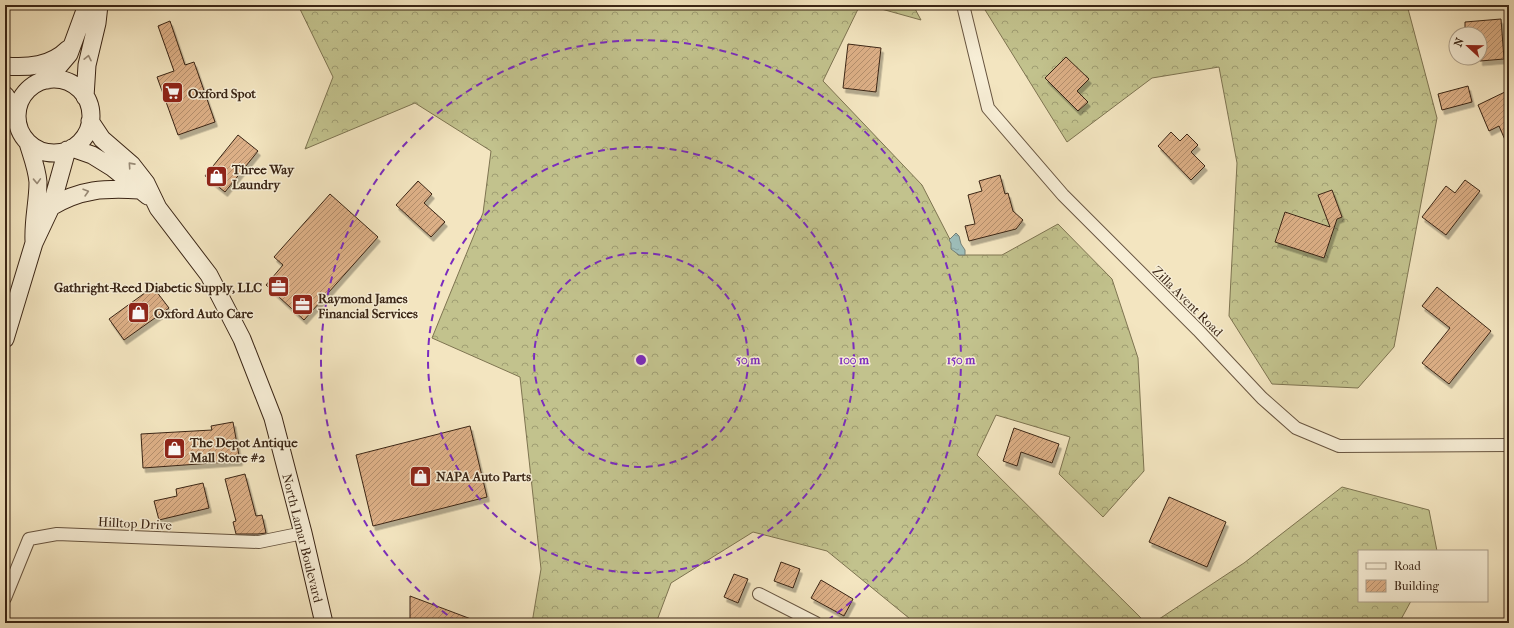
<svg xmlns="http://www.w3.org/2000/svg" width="1514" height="628" font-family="'IM FELL French Canon',serif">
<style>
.forest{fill:url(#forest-crowns);stroke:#7e7451}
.water{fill:url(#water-ripples);stroke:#758077}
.building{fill:url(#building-hatch);stroke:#3a2515;filter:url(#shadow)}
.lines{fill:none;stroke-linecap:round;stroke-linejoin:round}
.street-casing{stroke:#685540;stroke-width:14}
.secondary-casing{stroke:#3a2515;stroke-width:19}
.street{stroke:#f7eed6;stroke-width:12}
.secondary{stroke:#f7eed6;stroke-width:17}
.oneway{stroke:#988a76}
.ring{fill:none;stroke:#7b2cbf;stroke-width:2;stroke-dasharray:7 5}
.labels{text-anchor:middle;stroke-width:3;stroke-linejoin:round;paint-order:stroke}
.poi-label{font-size:13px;font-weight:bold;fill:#3a2515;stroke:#f7eed6;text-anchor:start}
.street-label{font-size:13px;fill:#3a2515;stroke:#f7eed6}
.centre{fill:#7b2cbf;stroke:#f7eed6;stroke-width:2}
.ring-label{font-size:12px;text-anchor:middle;font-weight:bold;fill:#7b2cbf;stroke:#f7eed6;stroke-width:3;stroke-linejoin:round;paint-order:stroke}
</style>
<defs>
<pattern id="forest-crowns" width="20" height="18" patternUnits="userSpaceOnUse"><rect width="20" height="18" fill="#c2c28d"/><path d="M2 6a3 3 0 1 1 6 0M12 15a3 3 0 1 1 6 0" fill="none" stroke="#9f9d72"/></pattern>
<pattern id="water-ripples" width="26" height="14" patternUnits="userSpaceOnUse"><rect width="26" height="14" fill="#9dbdb9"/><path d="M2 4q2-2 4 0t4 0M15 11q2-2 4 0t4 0" fill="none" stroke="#88a29e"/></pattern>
<pattern id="building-hatch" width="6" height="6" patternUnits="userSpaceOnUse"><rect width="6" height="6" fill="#dcaf86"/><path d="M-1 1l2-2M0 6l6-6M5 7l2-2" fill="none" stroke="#b38e6c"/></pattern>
<filter id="shadow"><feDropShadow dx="2.5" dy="4.5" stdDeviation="0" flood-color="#0004"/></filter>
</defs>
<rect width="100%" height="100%" fill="#f3e5c0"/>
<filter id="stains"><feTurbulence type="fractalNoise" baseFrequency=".005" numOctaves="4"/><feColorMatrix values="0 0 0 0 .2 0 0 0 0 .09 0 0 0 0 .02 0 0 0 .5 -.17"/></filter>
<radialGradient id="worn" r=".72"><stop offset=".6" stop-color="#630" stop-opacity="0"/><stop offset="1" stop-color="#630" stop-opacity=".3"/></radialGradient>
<path class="forest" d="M298 5H860L823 81 922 185 958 255H1002L1058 224 1112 279 1138 358 1144 471 1103 517 1059 474 1070 437 996 415 977 455 1146 623H915L827 551 753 532 671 583 656 623H532L541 569 520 377 432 338 483 213 491 151 415 103 305 149 333 77Z
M867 5H913L921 20Z
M982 5H1407L1437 118 1394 347 1358 388 1272 384 1229 316 1237 163 1219 67 1152 78 1067 142Z
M1342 487 1429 510 1437 551H1359V601H1411L1399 623H1153L1244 563Z"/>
<path class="water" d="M956 233 959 236 961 244 965 250V255H959L951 249V243L949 240Z"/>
<path class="building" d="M1501 19 1504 59 1480 61V34H1465V22Z
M170 21 185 65 194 62 215 122 178 135 157 77 174 71 158 26Z
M848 44 881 48 876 92 843 88Z
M1066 57 1089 79 1077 91 1088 102 1078 111 1045 78Z
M1468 86 1472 102 1442 110 1438 94Z
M1509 90V149L1499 126 1489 131 1478 105Z
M1171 132 1180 141 1187 134 1198 145 1191 152 1205 166 1191 180 1158 146Z
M238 135 258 151 225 192 205 176Z
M1000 175 1005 194 1008 193 1013 211 1023 220 1016 229 969 241 965 226 975 224 968 195 982 191 979 181Z
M1465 180 1480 191 1446 235 1422 217 1446 186 1455 193Z
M418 181 432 194 424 203 445 222 431 237 396 205Z
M1332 190 1342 217 1337 219 1324 258 1275 242 1285 212 1330 227 1318 195Z
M330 194 378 237 304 320 266 285 283 265 274 257Z
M153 287 169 308 124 340 109 319Z
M1437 287 1491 331 1449 384 1422 363 1450 328 1422 306Z
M233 422 240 461 143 468 141 434 212 430 211 426Z
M470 426 487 497 373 526 356 455Z
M1014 428 1059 444 1052 463 1021 452 1017 466 1003 461Z
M245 474 256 516 262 515 266 533 258 534H236L233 522 236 521 225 479Z
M203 483 209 508 159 520 154 501 177 496 176 489Z
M1169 497 1226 522 1207 567 1149 542Z
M781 562 800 569 793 588 774 581Z
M734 574 748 579 738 603 724 597Z
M821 580 853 599 844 616 811 598Z
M410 596 479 622 478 623H410Z"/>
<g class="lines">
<defs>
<path id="street" d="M963 5 988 108 1063 195 1198 330 1262 398 1296 428 1339 446 1509 445
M759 594 816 623
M5 598 29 539 57 534 259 542 303 533"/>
<path id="secondary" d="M5 66C28 68 51 66 68 49
M17 116a37 37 0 1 1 74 0a37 37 0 1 1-74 0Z
M47 80 69 54 87 5
M5 95 17 113
M85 97 87 65 97 23 99 5
M90 121 102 139 132 165 146 183 158 208 209 275 242 339 273 418 303 533 324 623
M28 143C32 156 37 169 38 182 38 202 33 220 34 241
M72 148 92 155 113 168 148 196
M51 207C80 189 105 188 139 190
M5 339 34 243 51 207 67 150"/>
</defs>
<use href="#street" class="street-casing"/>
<use href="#secondary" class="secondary-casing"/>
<use href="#street" class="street"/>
<use href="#secondary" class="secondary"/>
</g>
<defs><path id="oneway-chevron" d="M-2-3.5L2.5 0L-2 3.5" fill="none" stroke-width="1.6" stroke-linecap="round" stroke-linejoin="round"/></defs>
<g class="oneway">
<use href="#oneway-chevron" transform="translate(88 58) rotate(-78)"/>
<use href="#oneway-chevron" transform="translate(131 165) rotate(-132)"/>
<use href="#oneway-chevron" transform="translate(37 181) rotate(88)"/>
<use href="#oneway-chevron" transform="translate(86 192) rotate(-16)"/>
</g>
<g class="ring">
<circle cx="641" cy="360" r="107"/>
<circle cx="641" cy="360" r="213"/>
<path d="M457 622A320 320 0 1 1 825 622"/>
</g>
<defs>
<symbol id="supermarket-square" viewBox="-11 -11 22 22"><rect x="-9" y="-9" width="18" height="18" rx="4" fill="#8f2418" stroke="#f7eed6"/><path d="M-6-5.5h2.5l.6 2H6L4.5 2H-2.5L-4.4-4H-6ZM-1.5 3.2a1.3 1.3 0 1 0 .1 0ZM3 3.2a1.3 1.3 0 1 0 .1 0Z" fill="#fff"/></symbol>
<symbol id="shop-square" viewBox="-11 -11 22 22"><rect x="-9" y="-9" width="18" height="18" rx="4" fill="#8f2418" stroke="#f7eed6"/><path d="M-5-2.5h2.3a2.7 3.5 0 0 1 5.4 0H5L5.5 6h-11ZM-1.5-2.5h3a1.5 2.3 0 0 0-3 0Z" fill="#fff"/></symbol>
<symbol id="office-square" viewBox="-11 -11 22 22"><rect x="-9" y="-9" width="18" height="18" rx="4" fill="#8f2418" stroke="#f7eed6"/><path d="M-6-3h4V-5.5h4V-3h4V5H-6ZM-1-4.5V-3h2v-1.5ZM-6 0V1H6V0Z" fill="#fff"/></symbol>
</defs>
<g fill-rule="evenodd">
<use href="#supermarket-square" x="160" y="80" width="25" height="25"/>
<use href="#shop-square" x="204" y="164" width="25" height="25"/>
<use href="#office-square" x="266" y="274" width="25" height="25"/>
<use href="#office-square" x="290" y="292" width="25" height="25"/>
<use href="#shop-square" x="126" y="300" width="25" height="25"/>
<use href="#shop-square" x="162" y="436" width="25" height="25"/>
<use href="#shop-square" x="408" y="464" width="25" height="25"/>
</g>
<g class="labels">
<g class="poi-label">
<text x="188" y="98">Oxford Spot</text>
<text x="232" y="174">Three Way<tspan x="232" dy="15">Laundry</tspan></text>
<text x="262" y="292" text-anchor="end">Gathright-Reed Diabetic Supply, LLC</text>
<text x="318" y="303">Raymond James<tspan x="318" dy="15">Financial Services</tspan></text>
<text x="154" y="318">Oxford Auto Care</text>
<text x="190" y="447">The Depot Antique<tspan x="190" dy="15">Mall Store #2</tspan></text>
<text x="436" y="481">NAPA Auto Parts</text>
</g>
<g class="street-label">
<text transform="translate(1188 301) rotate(45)" y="5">Zilla Avent Road</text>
<text transform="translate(135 523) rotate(3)" y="5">Hilltop Drive</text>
<text transform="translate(303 538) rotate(76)" y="5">North Lamar Boulevard</text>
</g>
</g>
<circle cx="641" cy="360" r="6" class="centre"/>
<g class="ring-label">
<text x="748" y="364">50 m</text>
<text x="854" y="364">100 m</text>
<text x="961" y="364">150 m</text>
</g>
<rect width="1514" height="628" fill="none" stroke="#f3e5c0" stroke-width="20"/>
<rect x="6" y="6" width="1502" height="616" fill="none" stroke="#3a2515" stroke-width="2"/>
<rect x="10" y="10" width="1494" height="608" fill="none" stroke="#3a2515"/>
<rect x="1358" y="550" width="130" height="52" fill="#f7eed6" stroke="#ab9e89"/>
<rect x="1366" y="563" width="20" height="6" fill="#f7eed6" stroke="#ab9e89"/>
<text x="1394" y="570" font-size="12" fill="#3a2515">Road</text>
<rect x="1366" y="580" width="20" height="12" fill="url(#building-hatch)" stroke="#ab9e89"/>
<text x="1394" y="590" font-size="12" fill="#3a2515">Building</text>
<g transform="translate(1468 46) rotate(292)"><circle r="19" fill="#f7eed6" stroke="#ab9e89"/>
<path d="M0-3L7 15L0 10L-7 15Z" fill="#8f2418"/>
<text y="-6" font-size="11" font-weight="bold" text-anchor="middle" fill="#3a2515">N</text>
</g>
<rect width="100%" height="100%" filter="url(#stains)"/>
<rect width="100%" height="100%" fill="url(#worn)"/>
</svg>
